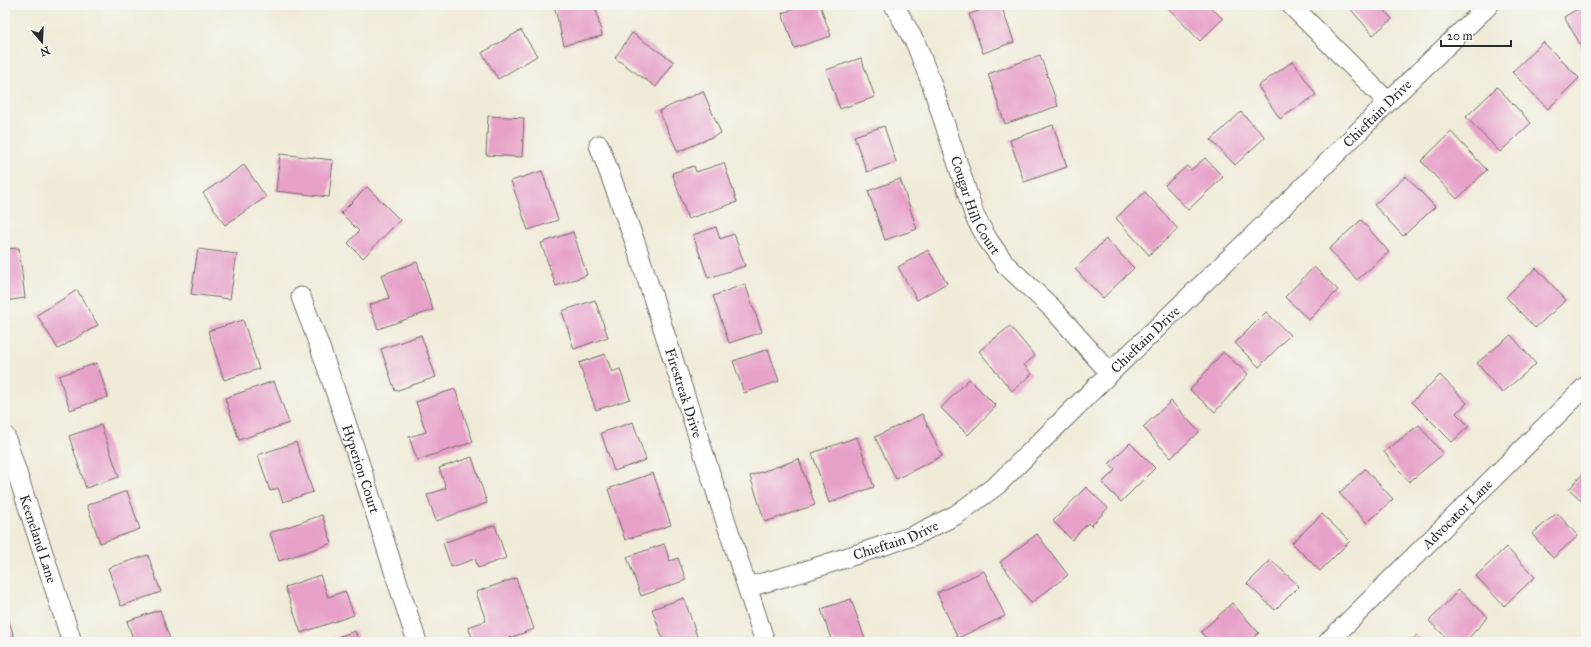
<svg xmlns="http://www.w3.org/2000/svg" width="1591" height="647" font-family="'IM FELL Great Primer',serif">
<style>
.building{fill:#e7a1c9}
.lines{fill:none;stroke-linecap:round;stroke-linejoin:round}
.street-casing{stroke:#706e68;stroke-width:21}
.street{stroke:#fff;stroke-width:19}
.labels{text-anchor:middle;stroke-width:3;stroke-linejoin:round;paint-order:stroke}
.street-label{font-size:14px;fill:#2b2b2b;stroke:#f6f6f2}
</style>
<rect width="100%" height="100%" fill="#f6f6f2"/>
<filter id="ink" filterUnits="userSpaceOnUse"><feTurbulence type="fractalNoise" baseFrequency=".025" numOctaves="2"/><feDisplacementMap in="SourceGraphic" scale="8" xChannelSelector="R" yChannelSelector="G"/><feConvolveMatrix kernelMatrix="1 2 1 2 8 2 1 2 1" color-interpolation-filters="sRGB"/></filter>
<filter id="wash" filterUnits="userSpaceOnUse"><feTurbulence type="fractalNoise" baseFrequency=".012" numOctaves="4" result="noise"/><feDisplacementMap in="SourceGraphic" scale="16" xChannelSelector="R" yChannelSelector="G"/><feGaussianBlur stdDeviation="0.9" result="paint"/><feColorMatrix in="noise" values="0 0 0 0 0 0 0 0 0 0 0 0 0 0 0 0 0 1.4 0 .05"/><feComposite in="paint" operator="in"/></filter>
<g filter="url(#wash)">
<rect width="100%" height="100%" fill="#f0ebd8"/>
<g id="blocks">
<path class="building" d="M554 5H595L602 36 564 45Z
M805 5H820L831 36 794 48 782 13Z
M997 5H1001L1014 42 983 53 969 14Z
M1165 5H1208L1223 19 1200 41Z
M1347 5H1380L1392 19 1373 35Z
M1584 5 1586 6V54L1564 17Z
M521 30 537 56 498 79 482 53Z
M632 33 674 62 656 87 615 58Z
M1543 42 1579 78 1548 109 1512 72Z
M1040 55 1058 106 1005 124 988 74Z
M861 58 875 97 840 109 826 70Z
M1293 61 1316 95 1280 119 1258 86Z
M1497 87 1531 123 1500 152 1466 117Z
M703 91 721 133 678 152 659 111Z
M1241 112 1265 137 1235 165 1211 140Z
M488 116 524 118 522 157 486 155Z
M1053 125 1067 167 1024 182 1010 140Z
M884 126 896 162 867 172 854 136Z
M1451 132 1487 170 1457 199 1421 161Z
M280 154 333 160 329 197 276 191Z
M1205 158 1223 177 1188 210 1165 185 1187 166 1191 170Z
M724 163 737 202 688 219 672 173 694 166 696 172Z
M244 165 266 197 225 225 203 193Z
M542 171 558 220 528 230 511 181Z
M1406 176 1435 207 1403 236 1374 205Z
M900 179 917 229 885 240 868 191Z
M367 187 400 220 363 258 348 243 359 231 341 213Z
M1145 192 1178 229 1149 255 1116 218Z
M1361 220 1389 252 1357 280 1329 249Z
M716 227 720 239 734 234 745 266 708 278 693 235Z
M573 232 587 275 556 286 541 243Z
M1106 239 1134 268 1103 298 1075 269Z
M19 248 25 298 5 301V249Z
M198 249 237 254 230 299 191 294Z
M928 250 947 283 917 300 898 267Z
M417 262 433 310 378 329 369 305 389 298 381 275Z
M1314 267 1338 290 1309 320 1285 297Z
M1536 268 1566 300 1535 328 1506 297Z
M745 284 762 332 729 343 713 296Z
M77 290 98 325 58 349 37 315Z
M595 300 608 337 574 349 562 311Z
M1266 312 1290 335 1259 367 1235 343Z
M243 320 259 369 224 380 208 331Z
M1010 326 1035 356 1024 365 1032 374 1012 391 979 351Z
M421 335 436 377 395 391 381 349Z
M1511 335 1536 364 1502 393 1477 363Z
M768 349 779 381 744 393 733 361Z
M1223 352 1248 374 1215 412 1190 390Z
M605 354 612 372 620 369 630 399 596 410 579 363Z
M97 363 108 397 70 410 59 376Z
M1440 375 1467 403 1456 413 1469 426 1452 442 1412 402Z
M969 379 996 406 968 435 941 408Z
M274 381 289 423 239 440 225 398Z
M455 389 473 442 417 460 409 437 426 432 416 402Z
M1171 401 1199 432 1171 458 1143 427Z
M922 414 942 456 896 479 875 437Z
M633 422 646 460 614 471 601 433Z
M101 425 119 477 86 488 69 436Z
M1419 425 1443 454 1409 482 1384 452Z
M857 437 874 487 829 503 812 453Z
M296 442 313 492 283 502 278 488 270 491 258 455Z
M1130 443 1155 468 1121 502 1102 483 1115 470 1109 464Z
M472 457 487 503 436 521 427 495 446 488 439 468Z
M799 459 815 505 765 522 750 476Z
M1365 469 1393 499 1367 523 1339 493Z
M1586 470V505L1569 489Z
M653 473 671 525 625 540 608 489Z
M1086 487 1108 508 1091 526 1088 523 1072 540 1053 521Z
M127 491 140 529 100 543 87 505Z
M1557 513 1578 536 1553 558 1532 534Z
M1322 514 1350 541 1320 571 1292 543Z
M322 515 332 543 279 561 270 533Z
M495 525 506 558 478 568 475 559 451 567 443 543Z
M1037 534 1068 575 1031 603 1000 562Z
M664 544 670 561 678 558 686 580 641 596 627 557Z
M1506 547 1535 577 1504 606 1476 576Z
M148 555 161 592 121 606 108 568Z
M1271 560 1299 586 1275 610 1247 584Z
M984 571 1005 616 958 638 937 593Z
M320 575 328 597 345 591 354 615 301 633 285 587Z
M516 578 534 629 499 642H474L468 627 486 621 476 592Z
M1459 590 1488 617 1465 642H1451L1429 621Z
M684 598 699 642H664L652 609Z
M851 599 866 642H832L821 609Z
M1232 603 1259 633 1248 642H1210L1201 632Z
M5 610 16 642H5Z
M160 610 171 642H134L127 621Z
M355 631 359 642H323Z
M1417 635 1423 642H1409Z"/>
</g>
</g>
<g filter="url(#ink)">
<use href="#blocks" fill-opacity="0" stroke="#706e68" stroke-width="1"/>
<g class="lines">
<defs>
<g id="street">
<path id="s1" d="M894 5 916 44 932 85 975 217 988 240 1006 265 1052 308 1110 373"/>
<path d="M1291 5 1388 102"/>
<path id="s2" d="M599 145 635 242 765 642"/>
<path id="s3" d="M301 297C345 410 379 527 417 642"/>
<path id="s4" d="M5 436 72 642"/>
<path id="s5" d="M748 587 802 572 913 536 956 515 997 485 1110 373 1291 199 1388 102 1489 5"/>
<path id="s6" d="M1328 642 1586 386"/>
</g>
</defs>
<use href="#street" class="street-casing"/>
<use href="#street" class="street"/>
</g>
</g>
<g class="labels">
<g class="street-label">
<text dy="5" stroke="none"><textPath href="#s5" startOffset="803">Chieftain Drive</textPath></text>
<text dy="5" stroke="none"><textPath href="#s1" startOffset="217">Cougar Hill Court</textPath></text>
<text dy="5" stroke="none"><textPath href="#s5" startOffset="479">Chieftain Drive</textPath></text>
<text dy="5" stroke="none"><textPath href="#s2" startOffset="262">Firestreak Drive</textPath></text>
<text dy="5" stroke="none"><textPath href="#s3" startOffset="182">Hyperion Court</textPath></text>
<text dy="5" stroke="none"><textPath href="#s6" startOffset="182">Advocator Lane</textPath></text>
<text dy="5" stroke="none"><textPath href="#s4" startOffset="108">Keeneland Lane</textPath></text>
<text dy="5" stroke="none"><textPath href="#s5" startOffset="155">Chieftain Drive</textPath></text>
</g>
</g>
<rect width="1591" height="647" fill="none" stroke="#f6f6f2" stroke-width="20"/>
<g transform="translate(42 42) rotate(161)" stroke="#f6f6f2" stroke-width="3" paint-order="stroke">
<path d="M0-3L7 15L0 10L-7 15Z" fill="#2b2b2b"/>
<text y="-6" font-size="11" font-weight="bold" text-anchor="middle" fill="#2b2b2b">N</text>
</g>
<path d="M1441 40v6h70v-6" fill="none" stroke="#2b2b2b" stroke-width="2"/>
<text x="1447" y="40" font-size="12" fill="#2b2b2b" stroke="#f6f6f2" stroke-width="3" paint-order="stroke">20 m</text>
</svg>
